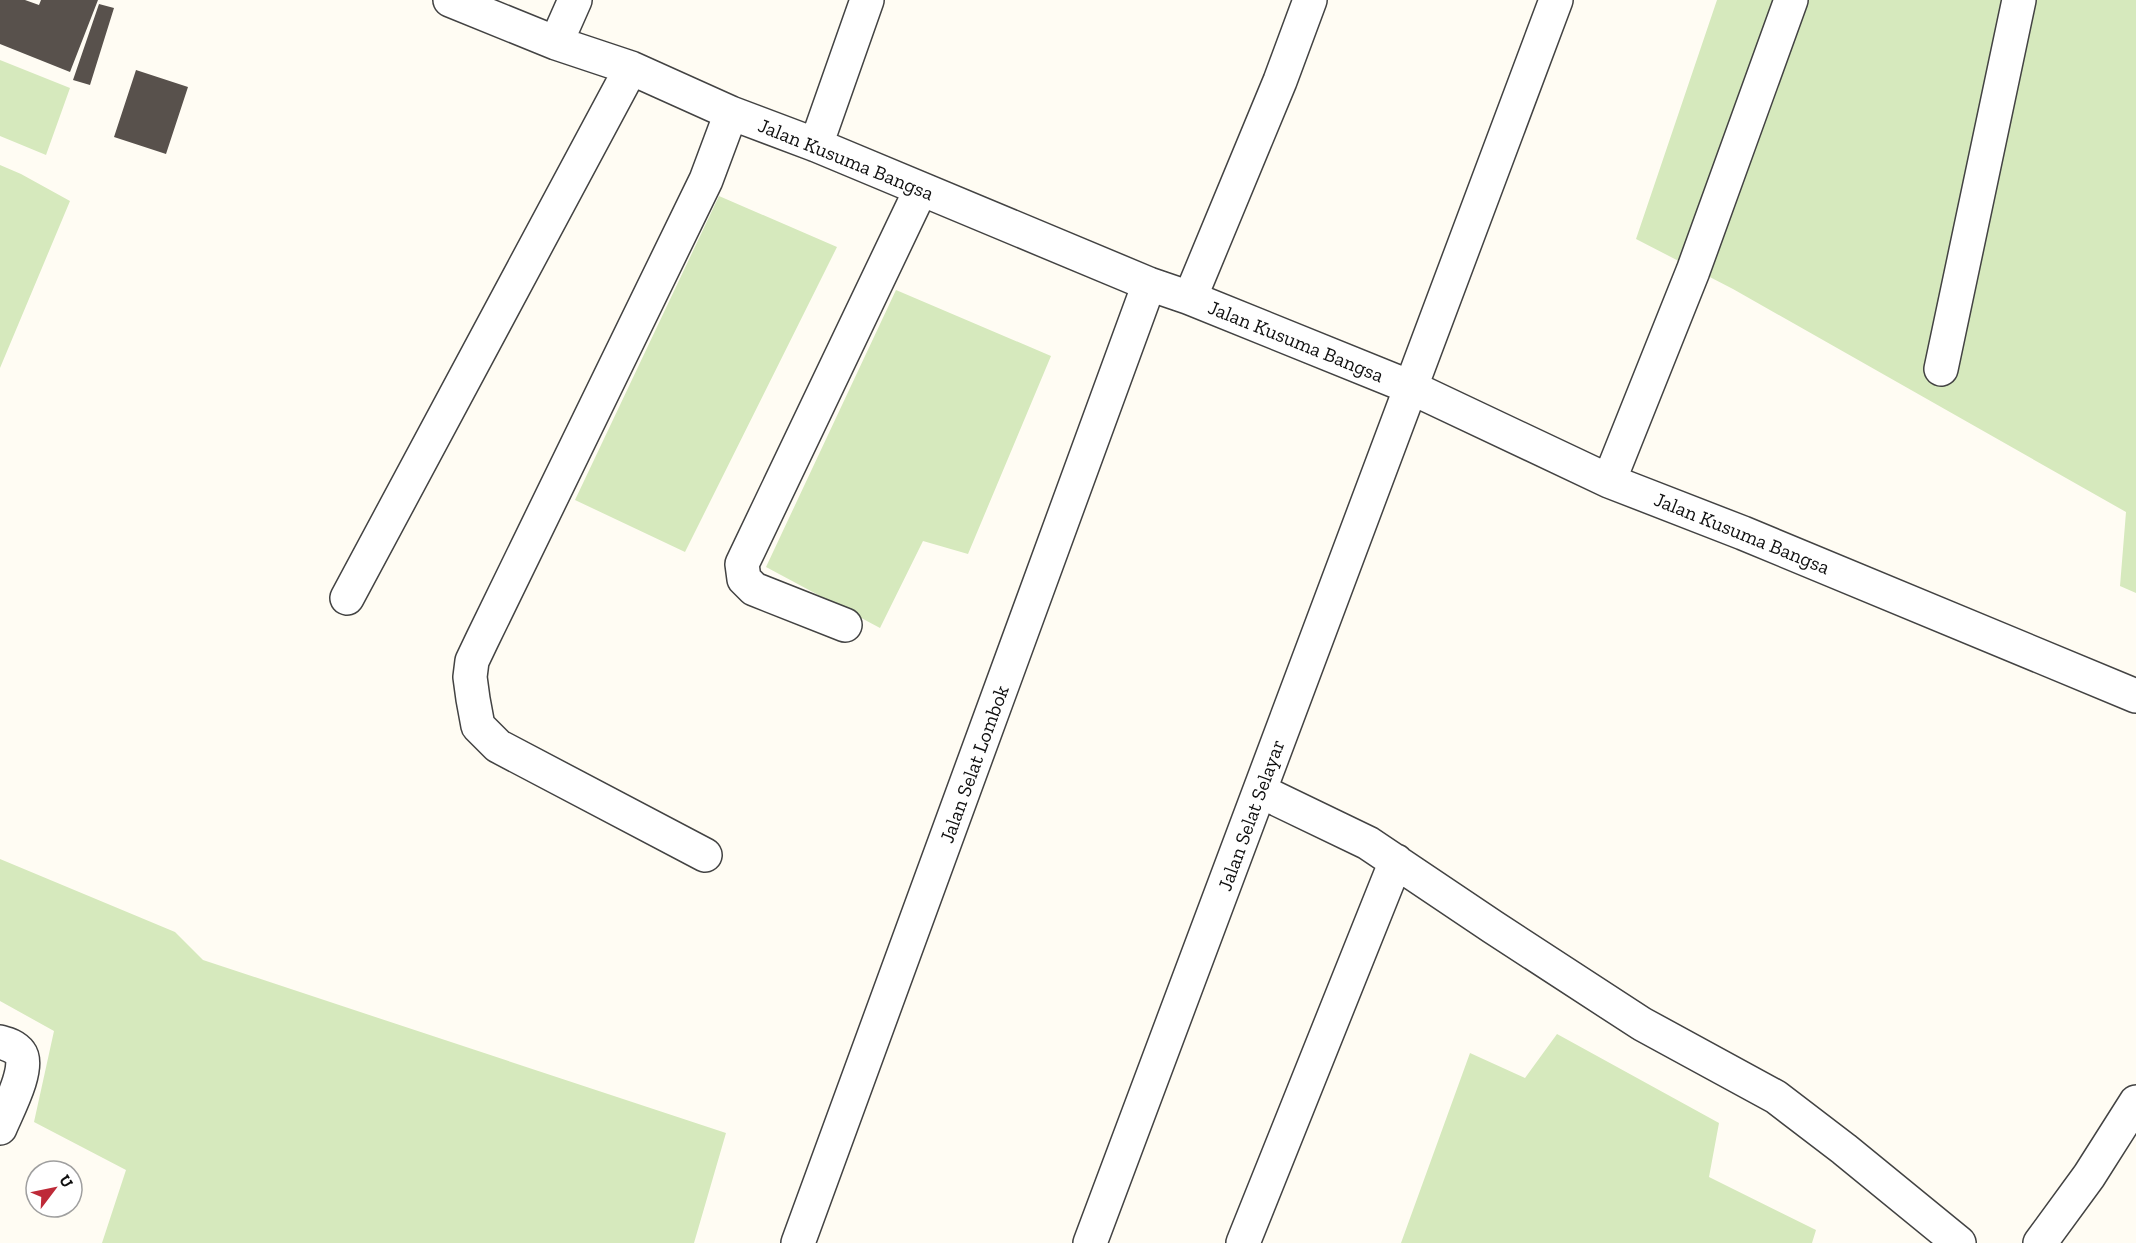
<svg xmlns="http://www.w3.org/2000/svg" width="2136" height="1243" font-family="'Zilla Slab',serif">
<style>
.green{fill:#d6e9bd}
.building{fill:#58514c}
.lines{fill:none;stroke-linecap:round;stroke-linejoin:round}
.minor-casing{stroke:#434343;stroke-width:36}
.minor{stroke:#fff;stroke-width:33}
.labels{text-anchor:middle;stroke-width:6;stroke-linejoin:round;paint-order:stroke}
.street-label{font-size:20px;fill:#101010;stroke:#fff}
</style>
<rect width="100%" height="100%" fill="#fffcf3"/>
<path class="green" d="M1717 0H2136V593L2120 586 2126 512 1733 289 1636 239Z
M0 60 70 88 46 155 0 136Z
M0 165 21 174 70 201 0 368Z
M719 196 837 247 685 552 575 500Z
M896 290 1051 356 968 554 923 541 880 628 766 567Z
M0 859 175 932 203 960 726 1133 694 1243H102L126 1170 34 1122 54 1031 0 1001Z
M1557 1034 1719 1123 1709 1177 1816 1230 1812 1243H1401L1470 1053 1525 1078Z"/>
<path class="building" d="M0 0H25L39 5 41 0H98L70 72 0 44Z
M99 4 114 8 90 85 73 80Z
M136 70 188 87 166 154 114 137Z"/>
<g class="lines">
<defs>
<path id="minor" d="M450 0 556 43 631 68 731 113 816 145 1149 284 1190 298 1410 387 1609 481 1743 533 2136 696
M556 43 575 0
M816 145 867 0
M1190 298 1280 81 1310 0
M1941 369 2019 0
M1609 481 1693 271 1791 0
M347 598 631 68
M845 625 754 589 744 579 742 564 921 189
M1260 791 1368 843 1493 927 1642 1024 1776 1097 1844 1149 1959 1243
M705 855 498 746 478 726 473 699 470 677 472 661 482 640 706 180 731 113
M0 1042C7 1044 15 1046 20 1053 31 1067 6 1113 0 1128
M798 1243 1149 284
M1090 1243 1556 0
M1243 1243 1396 861
M2040 1243 2089 1176 2136 1102"/>
</defs>
<use href="#minor" class="minor-casing"/>
<use href="#minor" class="minor"/>
</g>
<g class="labels">
<g class="street-label">
<text transform="translate(846 159) rotate(22)" y="7">Jalan Kusuma Bangsa</text>
<text transform="translate(1296 341) rotate(22)" y="7">Jalan Kusuma Bangsa</text>
<text transform="translate(1742 533) rotate(22)" y="7">Jalan Kusuma Bangsa</text>
<text transform="translate(974 764) rotate(-70)" y="7">Jalan Selat Lombok</text>
<text transform="translate(1251 815) rotate(-70)" y="7">Jalan Selat Selayar</text>
</g>
</g>
<g transform="translate(54 1189) rotate(58)"><circle r="28" fill="#ffffff" stroke="#9f9f9f" stroke-width="1.5"/>
<path d="M0-4.5L10 22L0 15L-10 22Z" fill="#be2a38"/>
<text y="-9" font-size="16" font-weight="bold" text-anchor="middle" fill="#101010">U</text>
</g>
</svg>
